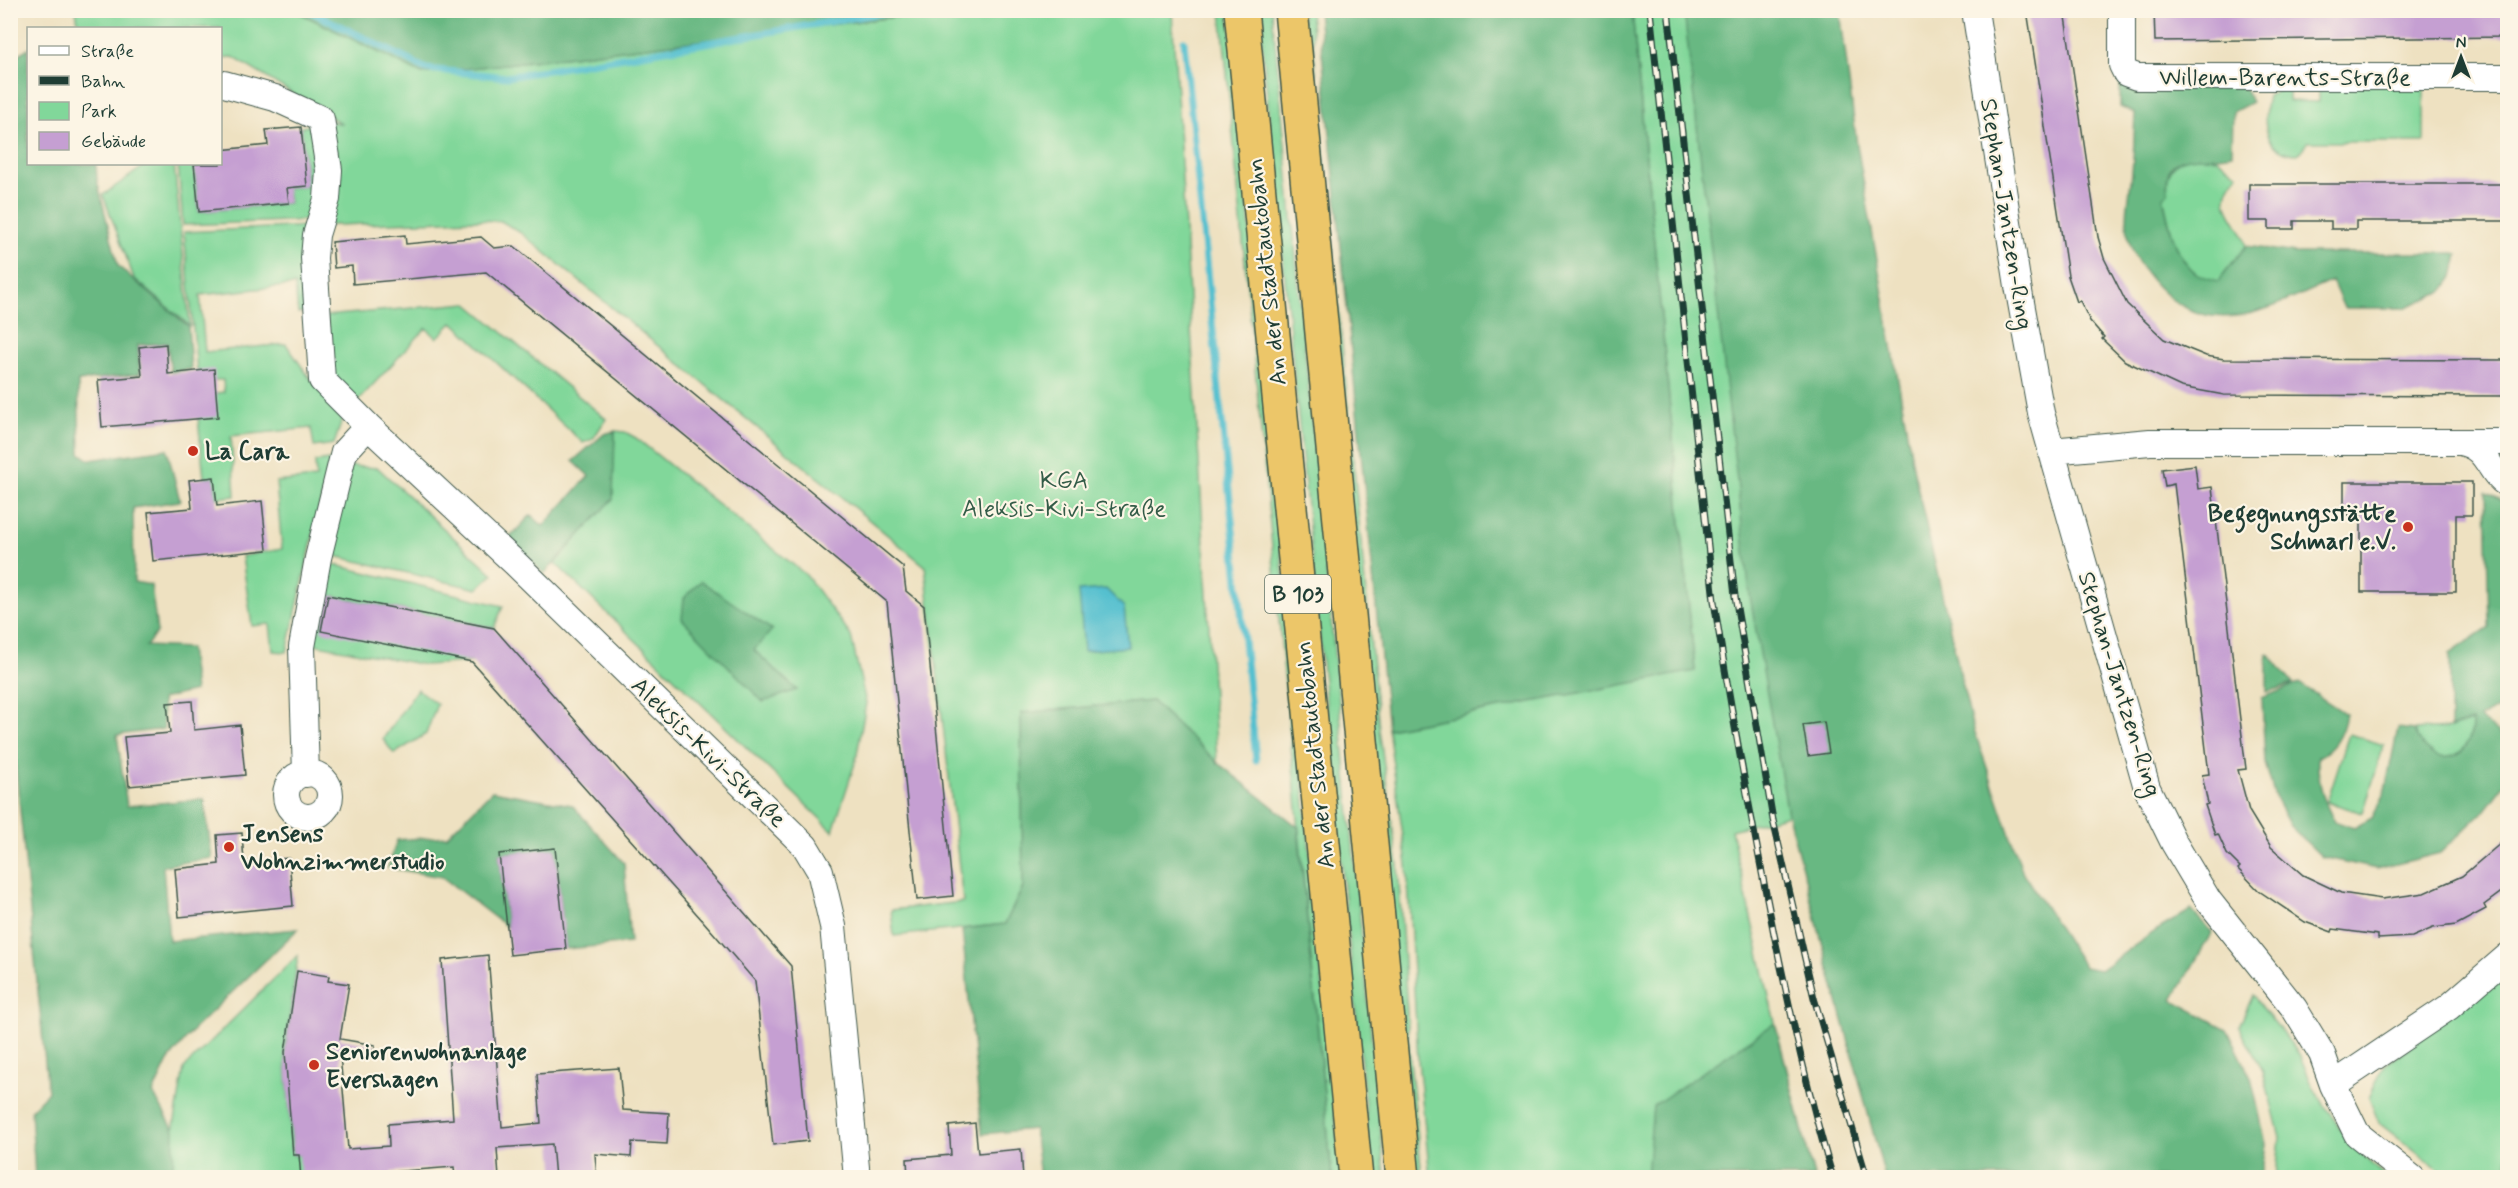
<svg xmlns="http://www.w3.org/2000/svg" width="2518" height="1188" font-family="Mynerve,sans-serif">
<style>
.green{fill:#81d79a;stroke:#508a67;stroke-width:1.5}
.forest{fill:#68b882;stroke:#447a5b;stroke-width:1.5}
.water{fill:#54c0cf;stroke:#3a7e82;stroke-width:1.5}
.lines{fill:none;stroke-linecap:round;stroke-linejoin:round}
.stream{stroke:#54c0cf;stroke-width:7}
.building{fill:#c59fd2}
.minor-casing{stroke:#3e5649;stroke-width:28}
.highway-casing{stroke:#3e5649;stroke-width:36}
.minor{stroke:#fff;stroke-width:26}
.highway{stroke:#ecc669;stroke-width:33}
.rail-casing{stroke:#1f3d34;stroke-width:7}
.rail{stroke:#fcf5e5;stroke-width:4.5;stroke-dasharray:14;stroke-linecap:butt}
.poi-dot{fill:#c8321e;stroke:#fcf5e5;stroke-width:2}
.labels{text-anchor:middle;stroke-width:4.5;stroke-linejoin:round;paint-order:stroke}
.shield{fill:#fcf5e5;stroke:#617469;stroke-width:1.5}
.shield-label{font-size:22px;font-weight:bold;fill:#1f3d34}
.street-label{font-size:24px;fill:#1f3d34;stroke:#fcf5e5}
.poi-label{font-size:24px;font-weight:bold;fill:#1f3d34;stroke:#fcf5e5;text-anchor:start}
.park-label{font-size:24px;fill:#335c48;stroke:#fcf5e5}
</style>
<rect width="100%" height="100%" fill="#fcf5e5"/>
<filter id="ink" filterUnits="userSpaceOnUse"><feTurbulence type="fractalNoise" baseFrequency=".0167" numOctaves="2"/><feDisplacementMap in="SourceGraphic" scale="12" xChannelSelector="R" yChannelSelector="G"/><feConvolveMatrix kernelMatrix="1 2 1 2 8 2 1 2 1" color-interpolation-filters="sRGB"/></filter>
<filter id="wash" filterUnits="userSpaceOnUse"><feTurbulence type="fractalNoise" baseFrequency=".008" numOctaves="4" result="noise"/><feDisplacementMap in="SourceGraphic" scale="24" xChannelSelector="R" yChannelSelector="G"/><feGaussianBlur stdDeviation="1.35" result="paint"/><feColorMatrix in="noise" values="0 0 0 0 0 0 0 0 0 0 0 0 0 0 0 0 0 1.4 0 .05"/><feComposite in="paint" operator="in"/></filter>
<g filter="url(#wash)">
<rect width="100%" height="100%" fill="#eee1c1"/>
<path class="green" d="M76 11H296L422 74 944 11H1172L1217 762 1152 701 1021 713 1023 887 1005 924 894 936 891 910 963 902 925 566 521 233 501 221 473 220 311 226 307 312 298 313 295 285 200 295 205 352 286 344 309 377 345 412 334 444 314 447 311 428 231 436 235 496 216 498 214 477 204 478 198 418 216 393 224 392 223 380H214L197 371 184 232 311 226 320 223 321 119 342 124 233 57 221 58 220 28H79Z
M1221 11H1229L1341 1177H1332Z
M1259 11H1272L1385 1177H1372Z
M1302 11H1310L1379 729 1398 866 1410 1061 1422 1177H1416Z
M1632 11H1826L1858 797 1731 830 1775 1023 1814 1177H1430L1418 1060 1407 865 1388 729 1695 671Z
M2289 84V101L2319 102V84L2424 85V142H2308L2298 154C2264 153 2262 123 2268 96Z
M317 124 323 172 312 220 183 225 178 164H194L199 212 289 203 287 188 307 186 301 127Z
M2195 156 2217 158 2238 174C2208 207 2243 219 2246 246L2218 281C2212 279 2202 277 2196 273 2173 255 2169 222 2163 196L2168 192C2165 172 2175 158 2195 156Z
M147 164H174L190 326 134 278 103 195Z
M467 303 606 419 593 439 583 443 453 322 437 338 426 328 355 404 333 381 326 316Z
M615 431 625 432 636 438 806 575 851 636 866 703 856 760 833 831 555 563 612 499Z
M330 460 287 652 273 651 270 624 252 626 242 556 282 549 276 482 316 478 315 462Z
M349 466 378 468 493 574 477 589 326 554Z
M323 562 503 606 494 628 328 595 472 662 425 665 307 643Z
M417 689 437 704 426 734 394 754 383 739Z
M2472 720C2473 764 2429 772 2414 730L2450 728Z
M2349 734 2384 745 2363 813 2327 802Z
M298 955 285 1052 293 1155H302L301 1177 165 1178 184 1068Z
M2507 970 2508 1173 2505 1177H2448L2379 1123 2369 1098 2384 1066Z
M2253 995 2299 1054 2313 1087 2348 1141 2385 1177H2276L2280 1137 2263 1071 2239 1027Z"/>
<path class="forest" d="M296 11V10L944 11 422 74Z
M1318 11H1632L1695 671 1388 729Z
M1684 11H1840L1857 145 1914 472 1971 721 2023 873 2084 967 2100 970 2157 930 2191 910 2212 932 2173 1000 2227 1029 2251 1077 2266 1144 2261 1177H1885L1788 815 1750 596Z
M28 48V164H96L97 181 118 266 188 326 191 369 171 372 167 343 138 345 140 374 78 381 80 453 90 460 167 449 180 501 133 508 134 582 151 585 157 632 146 646 190 648 195 691 162 699 164 729 117 735 127 806 204 799 212 858 163 866 169 941 298 929 195 1028 168 1061 153 1093 174 1130 173 1177H35L31 1110 48 1092 10 709V61Z
M2120 80 2243 86 2252 102 2233 112 2232 154C2206 161 2160 146 2168 192L2163 197C2169 223 2173 255 2196 273 2202 277 2212 279 2218 281L2246 246 2296 253H2455L2458 255 2453 277 2445 289 2439 293 2404 308H2344L2332 281C2272 307 2212 344 2157 286 2144 272 2131 255 2128 235 2125 213 2130 194 2132 172 2134 153 2134 133 2135 113L2120 107Z
M615 431 613 499 544 574 509 538 531 515 543 526 589 476 573 461 604 434Z
M2486 492 2507 503 2508 703 2479 718 2507 740V781L2485 810 2440 853 2377 869 2322 857 2290 826 2276 800 2265 763 2262 698 2299 683 2346 714C2343 732 2336 749 2318 757 2317 781 2323 799 2334 821L2354 828 2372 818 2384 795 2398 728 2414 730C2429 772 2474 763 2472 721L2450 728V654L2489 627Z
M701 581 772 630 754 650 797 690 763 702 682 619 684 598Z
M2267 654 2270 655 2293 684 2267 692Z
M1152 701 1217 762 1298 827 1332 1177H1040L1034 1129 982 1134 962 929 1005 924 1023 887 1021 713Z
M492 791 572 805 624 863 630 943 566 949 555 849 499 854 507 927 442 877 388 868 397 840 447 836Z
M1775 1023 1814 1177H1647L1653 1106Z"/>
<path class="water" d="M1106 589 1124 607 1128 647 1084 651 1079 591Z"/>
<g class="lines">
<path class="stream" d="M308 10 426 69 507 77 899 10
M1184 41 1256 760"/>
</g>
<g id="blocks">
<path class="building" d="M2027 10H2064L2098 237 2104 258 2127 304 2164 339 2206 356 2224 359 2508 360V396L2224 395 2181 387 2125 361 2102 339 2104 337 2090 321 2080 301 2077 302 2068 276Z
M2154 10H2508V37L2155 41Z
M301 127 307 186 287 188 289 203 199 212 194 164H220V150L268 145 266 130Z
M2249 184H2508V221H2356V229H2331V221H2294V229H2269V221H2249Z
M405 235 406 244 481 237 494 248 514 246 903 567 906 591 924 606 953 896 917 900 887 602 486 272 353 284 352 266 334 268 332 242Z
M166 344 168 374 214 369 218 417 102 427 98 380 142 376 139 347Z
M2195 465 2198 489 2212 487 2246 769 2238 770 2249 811 2271 847 2303 875 2341 893 2382 899 2424 893 2462 876 2508 837V887L2484 905 2486 909 2456 925 2433 928 2412 937 2378 939V935L2333 929 2332 932 2305 922 2259 891 2238 869 2240 867 2227 854 2218 834 2215 835 2205 805 2208 804 2202 775 2209 774 2174 484 2165 486 2162 469Z
M214 477 217 506 262 501 267 550 153 561 148 512 192 508 189 480Z
M2344 482H2472V515H2456V592H2361V515H2344Z
M328 595 494 628 722 887 791 966 808 1141 773 1145 755 981 703 921 472 662 321 631Z
M192 701 194 730 240 725 245 775 129 786 124 737 170 733 167 703Z
M1824 722 1829 753 1808 756 1803 725Z
M242 833 244 862 289 858 293 906 179 917 175 869 219 864 217 835Z
M555 848 566 949 510 955 499 854Z
M488 955 502 1127 541 1123 537 1074 619 1068 623 1110 669 1113 667 1144 632 1142 631 1157 595 1154 597 1178H555L552 1144 497 1148 499 1178H455L454 1167 391 1172 392 1178H301L299 1155H293L285 1052 297 971 329 976 328 981 349 984 340 1039 375 1045V1050L340 1054 348 1149 389 1146 388 1124 453 1119 442 960Z
M975 1123 978 1153 1021 1149 1023 1178H908L907 1159 951 1155 949 1126Z"/>
</g>
</g>
<g filter="url(#ink)">
<use href="#blocks" fill-opacity="0" stroke="#3e5649" stroke-width="1.5"/>
<g class="lines">
<defs>
<path id="minor" d="M1975 10 2018 286 2041 413 2147 788 2174 843 2208 900 2294 1008 2322 1054 2333 1085 2357 1134 2412 1178
M2122 10V65L2126 73 2137 77H2508
M224 84 275 98 321 119 329 170 327 199 316 235 314 258 322 380 368 426
M2460 442C2490 448 2486 471 2508 485
M2051 451 2150 442H2508
M286 795a22 22 0 1 1 44 0a22 22 0 1 1-44 0Z
M306 774 302 647 318 558 344 452 368 426 515 563 805 846 820 871 833 926 857 1178
M2333 1085 2449 1007 2508 956"/>
<path id="highway" d="M1241 10 1356 1178
M1291 10 1403 1178"/>
</defs>
<use href="#minor" class="minor-casing"/>
<use href="#highway" class="highway-casing"/>
<use href="#minor" class="minor"/>
<use href="#highway" class="highway"/>
<defs>
<path id="rail" d="M1650 10 1714 601C1731 713 1752 823 1774 934 1791 1015 1809 1098 1833 1178
M1668 10 1735 596 1773 820 1814 998 1867 1178"/>
</defs>
<use href="#rail" class="rail-casing"/>
<use href="#rail" class="rail"/>
</g>
</g>
<g class="poi-dot">
<circle cx="193" cy="451" r="6"/>
<circle cx="2408" cy="527" r="6"/>
<circle cx="229" cy="847" r="6"/>
<circle cx="314" cy="1065" r="6"/>
</g>
<g class="labels">
<rect class="shield" x="1265" y="575" width="66" height="38" rx="4.5"/>
<g class="shield-label">
<text x="1298" y="602">B 103</text>
</g>
<g class="street-label">
<text x="2285" y="85">Willem-Barents-Straße</text>
<text transform="translate(2007 214) rotate(81)" y="8">Stephan-Jantzen-Ring</text>
<text transform="translate(1266 272) rotate(-96)" y="8">An der Stadtautobahn</text>
<text transform="translate(2120 684) rotate(73)" y="8">Stephan-Jantzen-Ring</text>
<text transform="translate(709 752) rotate(44)" y="8">Aleksis-Kivi-Straße</text>
<text transform="translate(1314 755) rotate(-96)" y="8">An der Stadtautobahn</text>
</g>
<g class="poi-label">
<text x="205" y="459">La Cara</text>
<text x="2396" y="521" text-anchor="end">Begegnungsstätte<tspan x="2396" dy="28">Schmarl e.V.</tspan></text>
<text x="241" y="841">Jensens<tspan x="241" dy="28">Wohnzimmerstudio</tspan></text>
<text x="326" y="1059">Seniorenwohnanlage<tspan x="326" dy="28">Evershagen</tspan></text>
</g>
<g class="park-label">
<text x="1064" y="488">KGA<tspan x="1064" dy="28">Aleksis-Kivi-Straße</tspan></text>
</g>
</g>
<rect width="2518" height="1188" fill="none" stroke="#fcf5e5" stroke-width="36"/>
<rect x="27" y="27" width="195" height="138" fill="#fcf5e5" stroke="#a4ab9e" stroke-width="1.5"/>
<rect x="39" y="46" width="30" height="9" fill="#ffffff" stroke="#a4ab9e" stroke-width="1.5"/>
<text x="81" y="57" font-size="18" fill="#1f3d34">Straße</text>
<rect x="39" y="76" width="30" height="9" fill="#1f3d34" stroke="#a4ab9e" stroke-width="1.5"/>
<text x="81" y="87" font-size="18" fill="#1f3d34">Bahn</text>
<rect x="39" y="102" width="30" height="18" fill="#81d79a" stroke="#a4ab9e" stroke-width="1.5"/>
<text x="81" y="117" font-size="18" fill="#1f3d34">Park</text>
<rect x="39" y="132" width="30" height="18" fill="#c59fd2" stroke="#a4ab9e" stroke-width="1.5"/>
<text x="81" y="147" font-size="18" fill="#1f3d34">Gebäude</text>
<g transform="translate(2461 57)" stroke="#fcf5e5" stroke-width="4.5" paint-order="stroke">
<path d="M0-4.5L10 22L0 15L-10 22Z" fill="#1f3d34"/>
<text y="-9" font-size="16" font-weight="bold" text-anchor="middle" fill="#1f3d34">N</text>
</g>
</svg>
